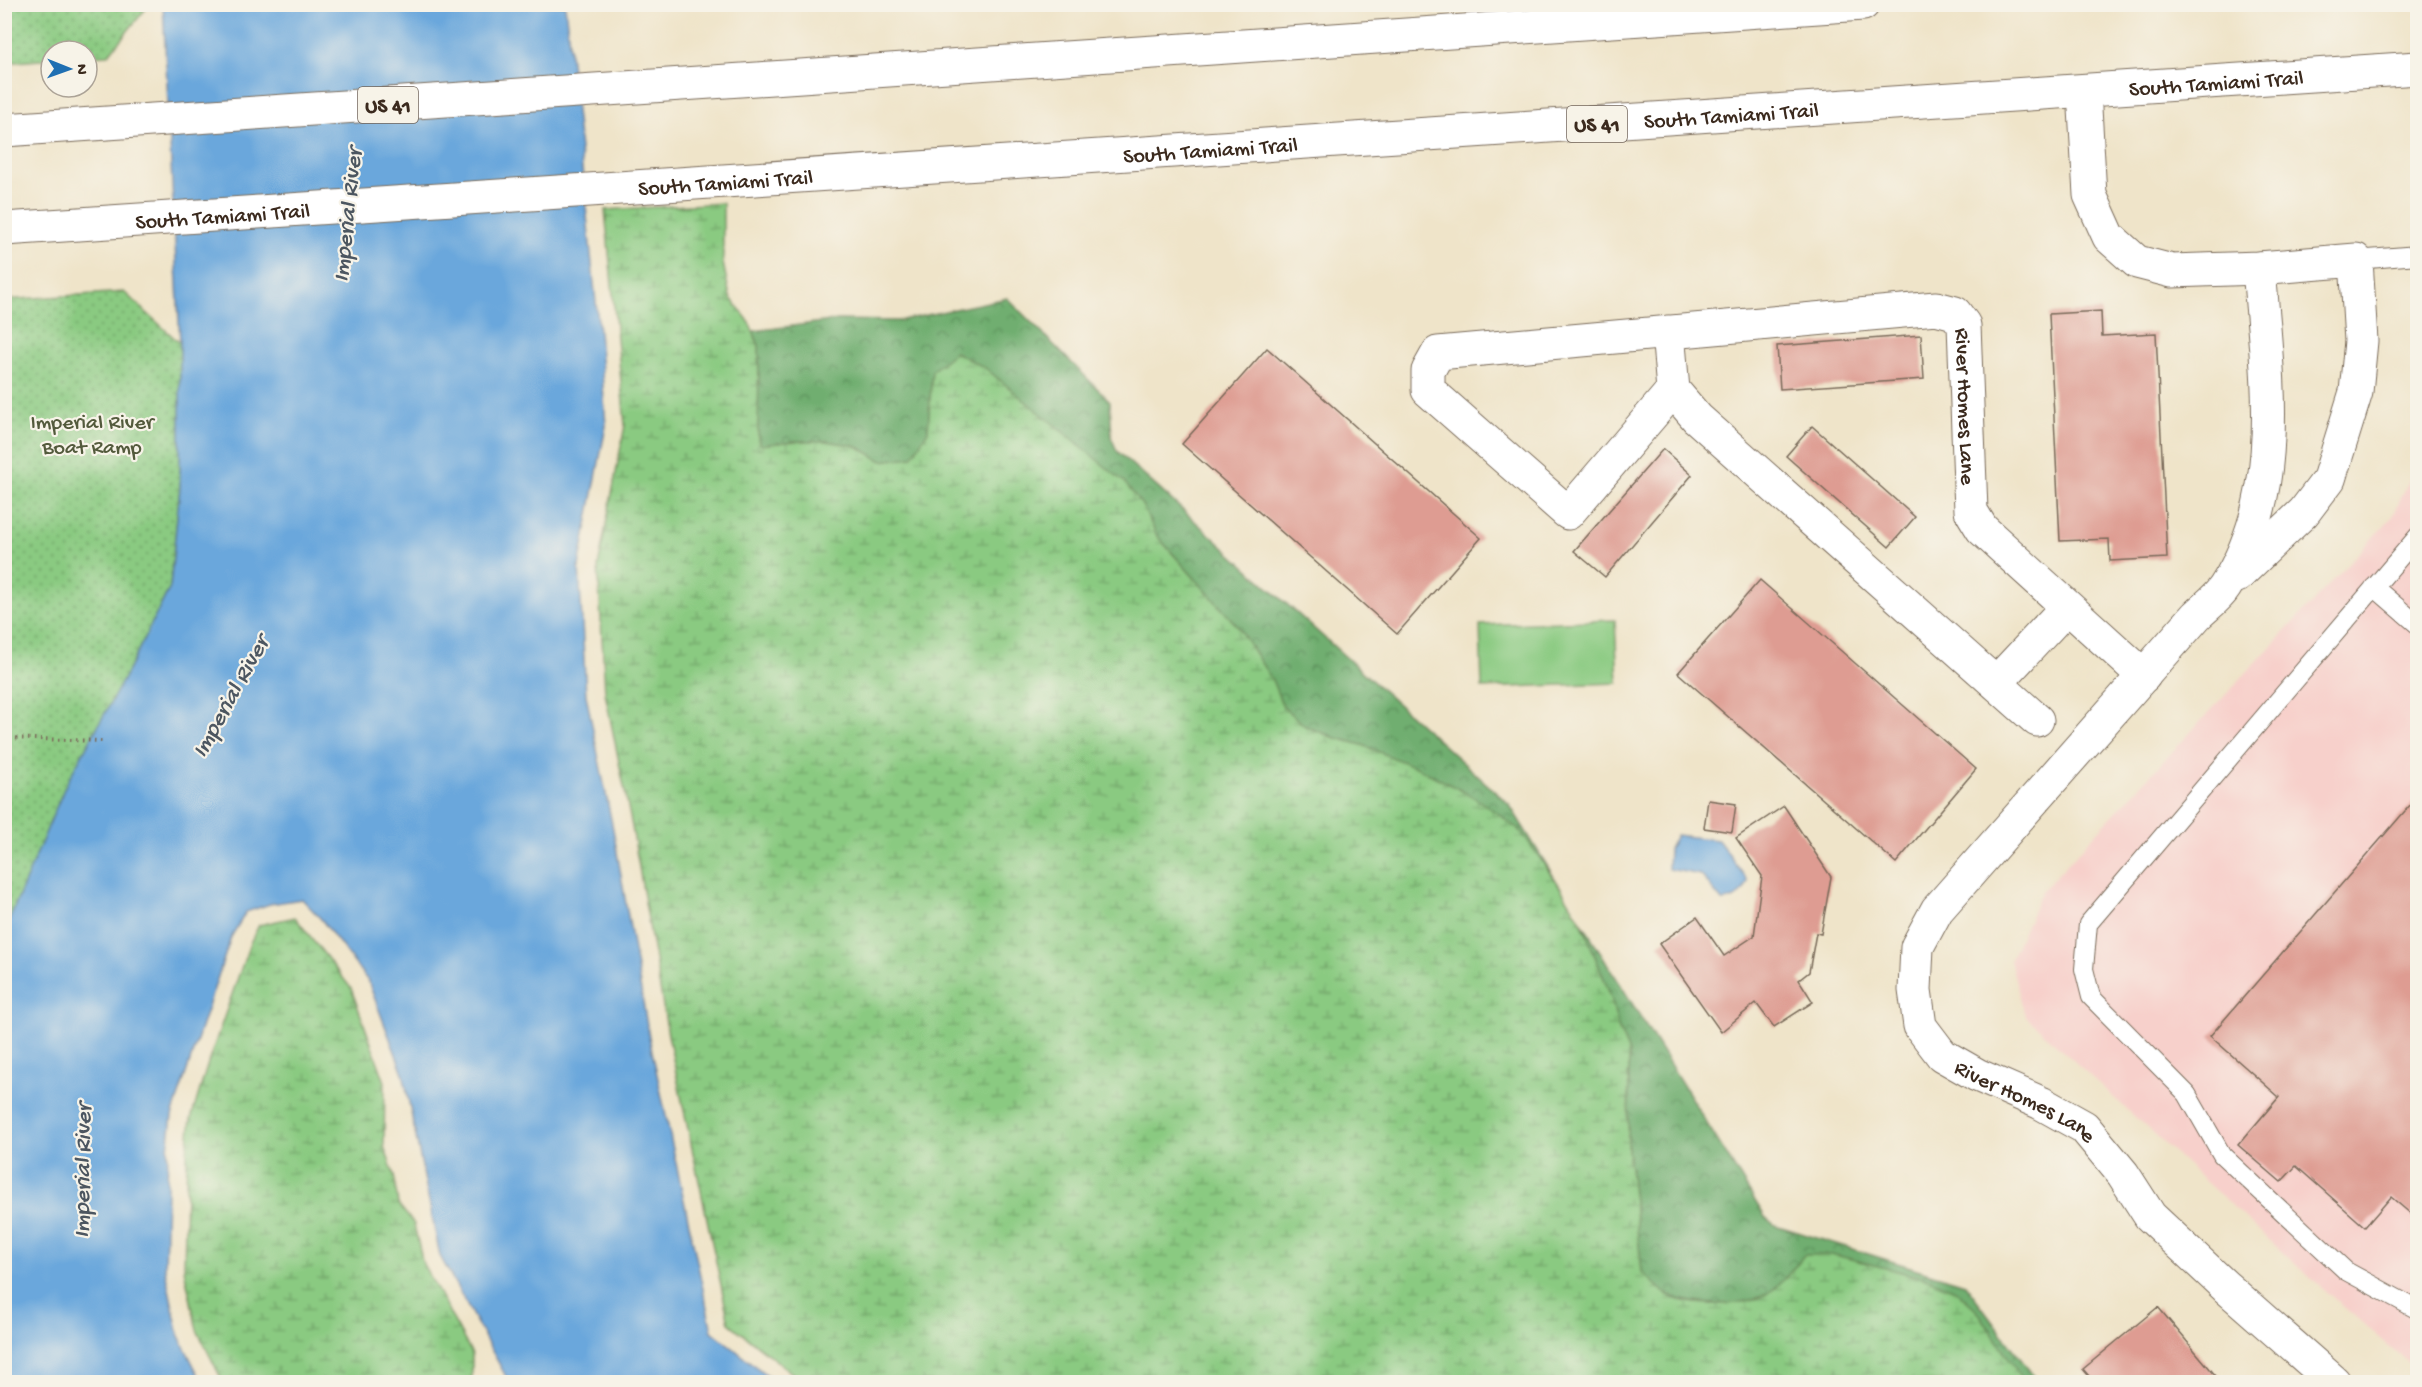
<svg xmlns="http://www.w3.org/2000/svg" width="2422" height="1387" font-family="'Gochi Hand',sans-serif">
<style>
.built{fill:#f7d0cb}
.forest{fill:url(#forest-crowns);stroke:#556c46;stroke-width:1.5}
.wetland{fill:url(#wetland-marsh);stroke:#627a50;stroke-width:1.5}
.park{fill:url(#park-dots);stroke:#627a50;stroke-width:1.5}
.pitch{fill:#8aca81;stroke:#627a50;stroke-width:1.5}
.water{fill:#6ba7dc;stroke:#53687d;stroke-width:1.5}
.building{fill:#de9c92}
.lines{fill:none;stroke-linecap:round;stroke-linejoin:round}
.service-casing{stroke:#7a6b5a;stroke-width:20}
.minor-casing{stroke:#7a6b5a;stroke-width:35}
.primary-casing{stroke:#7a6b5a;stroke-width:35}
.path{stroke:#7a6b5a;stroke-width:4;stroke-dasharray:1.5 4.5;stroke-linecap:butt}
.service{stroke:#fff;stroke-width:18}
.minor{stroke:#fff;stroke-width:33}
.primary{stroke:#fff;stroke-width:33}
.labels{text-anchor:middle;stroke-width:4.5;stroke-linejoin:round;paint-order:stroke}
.shield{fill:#f7f3e8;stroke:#73665b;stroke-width:1.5}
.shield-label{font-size:21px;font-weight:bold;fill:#3b2a1e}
.street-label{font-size:22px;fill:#3b2a1e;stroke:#f7f3e8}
.park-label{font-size:22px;fill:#535a3c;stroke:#f7f3e8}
.water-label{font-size:24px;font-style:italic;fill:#4c5660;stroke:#f7f3e8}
</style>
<defs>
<pattern id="forest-crowns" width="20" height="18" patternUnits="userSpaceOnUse" patternTransform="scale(1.5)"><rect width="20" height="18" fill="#6fae6f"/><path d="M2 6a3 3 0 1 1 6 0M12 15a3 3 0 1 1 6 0" fill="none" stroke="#5c8e5b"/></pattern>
<pattern id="wetland-marsh" width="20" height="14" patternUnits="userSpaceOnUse" patternTransform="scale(1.5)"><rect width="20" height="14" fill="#8aca81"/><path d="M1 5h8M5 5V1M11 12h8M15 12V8" fill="none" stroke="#72a469"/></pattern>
<pattern id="park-dots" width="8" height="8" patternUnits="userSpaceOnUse" patternTransform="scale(1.5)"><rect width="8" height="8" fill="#8aca81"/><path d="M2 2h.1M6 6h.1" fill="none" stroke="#72a469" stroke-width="1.8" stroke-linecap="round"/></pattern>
</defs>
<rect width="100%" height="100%" fill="#f7f3e8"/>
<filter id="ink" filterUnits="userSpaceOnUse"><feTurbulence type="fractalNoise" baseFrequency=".0167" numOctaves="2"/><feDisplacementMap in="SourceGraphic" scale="12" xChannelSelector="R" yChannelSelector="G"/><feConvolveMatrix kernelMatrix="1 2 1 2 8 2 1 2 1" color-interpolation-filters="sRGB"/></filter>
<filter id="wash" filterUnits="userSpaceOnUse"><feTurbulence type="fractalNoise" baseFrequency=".008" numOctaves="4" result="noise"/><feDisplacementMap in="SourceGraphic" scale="24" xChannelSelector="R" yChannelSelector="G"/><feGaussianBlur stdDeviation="1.35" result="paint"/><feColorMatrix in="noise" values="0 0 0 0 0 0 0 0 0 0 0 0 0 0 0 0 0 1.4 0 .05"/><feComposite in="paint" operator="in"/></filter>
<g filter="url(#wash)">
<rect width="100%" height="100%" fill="#efe4c9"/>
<path class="built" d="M2417 462V1370L2316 1283 2025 1016 2010 960 2042 891 2393 516Z"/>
<path class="forest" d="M1007 298 1110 401 1112 439 1117 451 1509 804 1562 890 1470 795 1362 745 1332 737 1305 726 1283 707 1272 680 1238 627 1157 536 1142 505 1079 444 1053 425 932 371 928 431 913 457 882 461 856 446 826 441H796L761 446 758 440 759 346 753 331 838 320 898 321Z
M1581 921 1765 1217 1775 1225 1965 1284 2038 1382H2024L1955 1291 1928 1279 1895 1271 1805 1255C1793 1269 1779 1289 1761 1297 1735 1307 1697 1306 1670 1296 1660 1292 1650 1279 1642 1272L1628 1151 1629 1053 1618 1027 1611 997Z"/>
<path class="wetland" d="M723 203V263L730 297 748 320 759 346 758 440 761 445 796 441H826L856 446 882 461 912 457 928 431 932 371 955 352 985 368 1124 482 1142 505 1157 536 1238 627 1272 680 1283 707 1305 726 1332 737 1362 745 1418 768 1470 795 1500 815 1523 834 1562 890 1581 921 1611 997 1618 1027 1629 1053 1628 1151 1642 1272C1650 1279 1658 1288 1666 1294 1686 1308 1739 1306 1761 1297 1779 1289 1793 1269 1804 1255H1835L1928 1279 1955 1290 1977 1310 2024 1382H803L729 1323 668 1035 632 827 605 693 598 567 625 425 605 210Z
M295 917 351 988 385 1082 384 1146 394 1175 398 1204 414 1224 423 1264 472 1354V1382H223L197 1330 184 1269 187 1150 191 1119 208 1063 250 943 259 925Z"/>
<path class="park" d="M5 4H149V5L108 55 87 56V51H51V59L5 63Z
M124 292 180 343V487L170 587 129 669 5 932V300Z"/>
<path class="pitch" d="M1615 620 1618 683 1482 688 1480 625Z"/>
<path class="water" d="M163 5H565L599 331 606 426 579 566 586 695 613 829 649 1037 712 1331 775 1382H509L440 1256 403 1073 368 981 321 919 302 899 270 904 246 912 231 937 172 1116 168 1149 165 1270 179 1336 202 1382H5L4 932 66 784 129 669 170 587 180 487V343Z
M1676 835 1718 840 1748 881C1743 895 1735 900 1722 901L1701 875 1668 869 1669 849Z"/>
<g id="blocks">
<path class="building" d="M2101 311 2102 336 2156 333 2167 558 2110 561 2109 539 2060 541 2049 314Z
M1921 335 1924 379 1780 389 1777 346Z
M1267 348 1481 538 1397 634 1182 444Z
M1812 426 1915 517 1889 547 1786 456Z
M1663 449 1692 475 1605 577 1574 551Z
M1760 580 1976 769 1896 863 1678 673Z
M2418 796V1220L2391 1197 2365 1227 2296 1166 2281 1182 2238 1145 2279 1097 2210 1036Z
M1708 800 1736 804 1732 832 1704 828Z
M1784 806 1831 877 1821 934 1816 933 1809 972 1799 980 1813 1002 1774 1027 1756 1003 1721 1032 1659 944 1697 917 1724 956 1754 936 1762 876 1736 838Z
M2158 1307 2221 1382H2094L2083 1369Z"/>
</g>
</g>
<g filter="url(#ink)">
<use href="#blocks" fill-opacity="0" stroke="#7a6b5a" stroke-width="1.5"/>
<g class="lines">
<defs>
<path id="service" d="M2356 260 2418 255
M2418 536 2088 924 2084 969 2091 997 2187 1094 2222 1155 2346 1271 2418 1310
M2374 587 2418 625"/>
<g id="minor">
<path d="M2084 91 2090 195 2109 237 2137 262 2172 271 2259 268 2356 260 2361 341 2356 392 2329 479 2304 512 2237 576"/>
<path id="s1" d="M2259 268C2267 375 2287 491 2225 587 2218 598 2205 607 2196 616L1937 910 1917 947 1915 990 1920 1026 1942 1055 1977 1075 2041 1103 2084 1127 2123 1174 2150 1216 2226 1287 2334 1382"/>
<path id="s2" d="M1668 332 1673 390 1568 513 1428 390V371L1438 353 1936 308 1955 313 1964 325 1971 511 1982 529 2144 676"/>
<path d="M1673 390 1697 418 2037 720"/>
<path d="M1996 683 2067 607"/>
</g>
<g id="primary">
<path d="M4 130 1863 4"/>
<path id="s3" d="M4 229 2418 68"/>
</g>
</defs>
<use href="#service" class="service-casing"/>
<use href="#minor" class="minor-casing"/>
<use href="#primary" class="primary-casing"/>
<path class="path" d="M4 738 102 741"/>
<use href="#service" class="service"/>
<use href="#minor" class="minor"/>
<use href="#primary" class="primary"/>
</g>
</g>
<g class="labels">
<g class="shield">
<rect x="358" y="87" width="60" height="36" rx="4.5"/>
<rect x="1567" y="106" width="60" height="36" rx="4.5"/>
</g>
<g class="shield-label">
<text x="388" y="112">US 41</text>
<text x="1597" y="131">US 41</text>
</g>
<g class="street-label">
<text dy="8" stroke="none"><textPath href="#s3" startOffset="2217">South Tamiami Trail</textPath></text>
<text dy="8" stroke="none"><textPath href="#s3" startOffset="1731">South Tamiami Trail</textPath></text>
<text dy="8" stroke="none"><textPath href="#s3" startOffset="1209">South Tamiami Trail</textPath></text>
<text dy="8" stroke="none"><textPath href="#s3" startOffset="723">South Tamiami Trail</textPath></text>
<text dy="8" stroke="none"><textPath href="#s3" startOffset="219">South Tamiami Trail</textPath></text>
<text dy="8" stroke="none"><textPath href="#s2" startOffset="1062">River Homes Lane</textPath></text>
<text dy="8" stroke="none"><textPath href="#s1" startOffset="1014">River Homes Lane</textPath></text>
</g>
<g class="park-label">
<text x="92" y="428">Imperial River<tspan x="92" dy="25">Boat Ramp</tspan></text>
</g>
<g class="water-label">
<text transform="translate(346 215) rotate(-84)" y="8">Imperial River</text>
<text transform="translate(229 696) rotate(-61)" y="8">Imperial River</text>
<text transform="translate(81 1171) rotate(-89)" y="8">Imperial River</text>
</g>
</g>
<rect width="2422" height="1387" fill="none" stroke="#f7f3e8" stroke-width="24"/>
<g transform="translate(69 69) rotate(91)"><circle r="28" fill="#f7f3e8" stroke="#aca397" stroke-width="1.5"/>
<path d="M0-4.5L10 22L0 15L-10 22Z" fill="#1f6fb2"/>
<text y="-9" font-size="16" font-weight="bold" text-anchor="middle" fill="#3b2a1e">N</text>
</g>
</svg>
